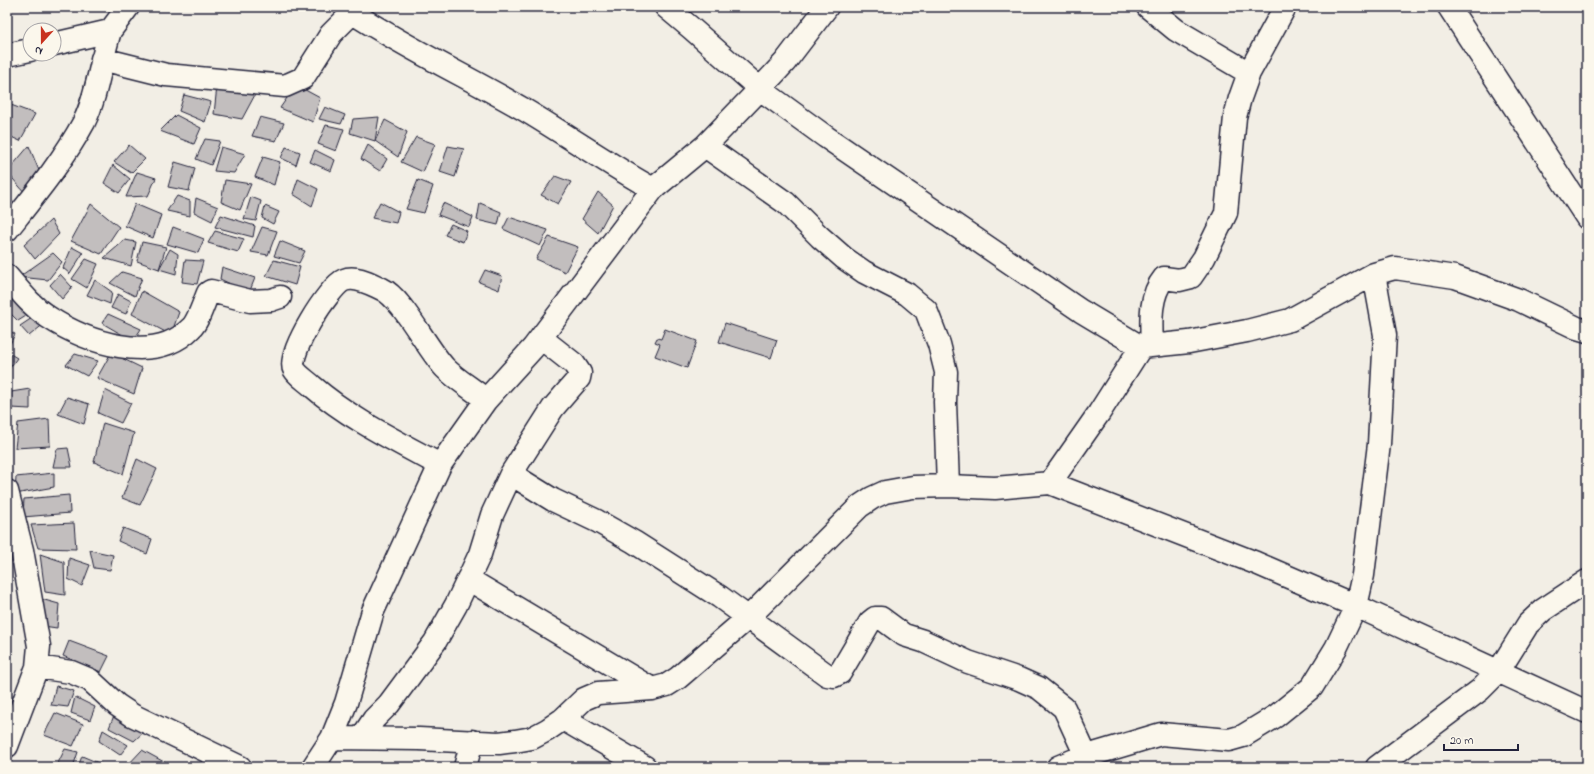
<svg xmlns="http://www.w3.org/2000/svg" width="1594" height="774" font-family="'Indie Flower',sans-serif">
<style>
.building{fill:#c2bebe;stroke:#22223b}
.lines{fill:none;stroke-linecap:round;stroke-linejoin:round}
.minor-casing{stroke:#22223b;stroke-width:25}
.minor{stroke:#fbf7ec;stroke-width:22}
</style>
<rect width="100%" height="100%" fill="#f2eee5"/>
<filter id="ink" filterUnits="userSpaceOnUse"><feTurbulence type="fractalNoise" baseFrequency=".025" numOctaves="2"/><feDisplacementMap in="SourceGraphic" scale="8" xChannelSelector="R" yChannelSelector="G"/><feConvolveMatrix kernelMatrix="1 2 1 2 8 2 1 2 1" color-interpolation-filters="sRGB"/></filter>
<g filter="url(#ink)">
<path class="building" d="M296 85 320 98 313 122 280 108Z
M217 86 257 91 242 119 214 114Z
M184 95 211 102 205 122 179 111Z
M11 105 35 114 20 141 7 135V111Z
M325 107 345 115 341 124 319 119Z
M176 115 201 128 194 144 160 131Z
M260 117 284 123 276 141 252 136Z
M379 117 375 141 350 133 353 119Z
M385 120 407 132 398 157 375 141Z
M326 125 344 129 336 151 318 144Z
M416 137 435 144 423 172 401 162Z
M205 139 220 141 211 165 196 159Z
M129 145 145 159 131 173 114 162Z
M368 145 387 159 380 171 361 159Z
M29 146 40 173 25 193 7 172Z
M448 146 464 149 455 177 440 172Z
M221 147 245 154 234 173 214 171Z
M286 147 300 152 296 165 281 158Z
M315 150 335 160 331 171 310 162Z
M263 157 280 162 274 185 255 177Z
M175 162 195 168 189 191 168 187Z
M113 165 130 179 119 193 104 183Z
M137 172 156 178 148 196 126 197Z
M555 176 571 182 558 204 541 195Z
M298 179 318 189 312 206 293 194Z
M225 180 251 184 240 210 221 202Z
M418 180 433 186 424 213 406 209Z
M598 192 613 205 598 233 582 219Z
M177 196 190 201V216L167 211Z
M251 197 261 201 256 221 244 219Z
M196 198 218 207 212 221 194 212Z
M380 202 399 212 396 223 372 218Z
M443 203 473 217 469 227 438 215Z
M480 203 501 212 498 225 477 220Z
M91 204 119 227 101 254 71 241Z
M135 204 161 215 153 238 125 226Z
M265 206 279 212 273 224 262 218Z
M221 215 255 226 253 237 215 227Z
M509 217 548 230 540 246 503 229Z
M51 220 59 234 35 259 24 245Z
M451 224 467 231 463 242 445 235Z
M173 227 204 239 198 253 167 244Z
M262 227 277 231 268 255 251 252Z
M215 231 244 239 238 252 208 243Z
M549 237 578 247 565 272 536 259Z
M125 240 136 242 131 266 104 258Z
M280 241 305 251 299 263 274 256Z
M142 242 166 247 159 269 137 261Z
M72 247 83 253 70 274 63 268Z
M170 249 178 254 176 274 159 269Z
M53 253 62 262 48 280 19 277Z
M86 259 98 264 87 288 72 279Z
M185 260 203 261 197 284 182 282Z
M274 260 300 267 295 285 266 276Z
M222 267 255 278 249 293 220 279Z
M485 270 502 276 499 290 479 282Z
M122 272 142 278 135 296 110 283Z
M60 274 72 287 62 299 50 285Z
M95 280 112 292 110 304 87 295Z
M7 291 31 313 18 321 7 310Z
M142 291 179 312 171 335 132 314Z
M118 294 131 301 126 314 111 308Z
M108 314 141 329 133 341 102 323Z
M35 316 45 323 29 336 20 326Z
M725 323 777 340 771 358 719 342Z
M665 329 697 341 687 368 655 356 660 344 655 342 657 338 661 339Z
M7 330 15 334 10 344 7 343Z
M7 352 17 358 7 372Z
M111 353 142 368 134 394 97 378Z
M75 354 98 361 87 376 66 365Z
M30 389V409L11 408V392Z
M105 390 131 403 121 423 98 413Z
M67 397 89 404 84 424 58 414Z
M49 419 50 446 15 448 18 423Z
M103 423 134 433 123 474 94 462Z
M68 448 72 467H53L57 449Z
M137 459 157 469 140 505 122 498Z
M54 473V487L15 494 16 477Z
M69 495 70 513 23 517 24 499Z
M74 523 76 549 38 548 31 525Z
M123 528 152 539 147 554 118 541Z
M90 550 113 555 110 570 94 568Z
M40 554 64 562 65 595 45 592Z
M69 558 90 565 82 586 68 579Z
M41 599 59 604 57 628 43 626Z
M69 641 109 656 101 672 63 656Z
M56 686 74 691 68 707 51 705Z
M75 697 95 707 90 720 71 713Z
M55 713 83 724 73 746 44 735Z
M115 713 149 727 134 741 109 728Z
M103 730 128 745 120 755 99 741Z
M65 749 78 752 73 767H56Z
M142 750 166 763 164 767H126Z
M82 756 108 767H78Z"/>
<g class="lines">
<defs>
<path id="minor" d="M666 7 691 28 760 89 826 137 1081 311 1141 347
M1148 7 1176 30 1249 73
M1449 7 1587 218
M353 13C408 49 466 76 523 109 567 135 608 164 653 189
M54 44 110 31 128 7
M7 55 30 50
M102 59 166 75 285 86 303 78 331 34 358 7
M705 146 786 203 820 237 844 258 864 272 907 294 926 310 939 344 946 372 945 402 948 486
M7 230C34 196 63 161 84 122 97 96 101 60 110 31
M7 276C20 291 31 306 48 317 86 342 154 366 191 328 198 322 204 302 208 293L211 291 250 301 271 300 280 297
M541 338 574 364 580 373 579 378 553 408 511 474 553 500 597 521 634 542 720 597 827 675 834 676 840 673 870 622 875 618H881L904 635 923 641 968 662 1019 679 1039 688 1064 708 1086 756
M1152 345C1151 322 1149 296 1164 278L1179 280 1191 277 1204 258 1226 213 1235 117 1240 98 1249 73 1285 7
M440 465C396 441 350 419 312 386 307 381 298 376 294 369 286 355 329 286 344 280 356 275 371 284 382 289 402 298 427 349 445 368 457 380 473 389 486 400
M1050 483 1099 413 1141 347 1189 342 1247 331 1290 320 1374 274 1395 268 1455 277 1519 300 1577 328 1587 331
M7 491 22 550 39 646 37 667 7 746
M468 579 652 689
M37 667 71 672 90 680 117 705 132 715 240 767
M563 719 645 767
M362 737 374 719 389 704 435 642 456 605 480 554 492 515 511 474
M332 738 419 739 499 743 515 741 532 738 547 730 563 719 584 699 598 693 652 689 667 685 678 678 749 617 860 506 872 498 885 492 913 487 948 486 995 488 1050 483 1256 563 1356 606 1587 712
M313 767 332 738 346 703 373 611 440 465 486 400 533 348 653 189 705 146 760 89 785 62 827 7
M465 767 472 741
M1058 767 1077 759 1161 734 1229 740 1243 736 1276 716 1312 687 1336 648 1356 606 1363 575 1379 444 1385 335 1374 274
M1377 767 1480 690 1498 672 1528 624 1543 610 1587 581"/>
</defs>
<use href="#minor" class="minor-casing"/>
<use href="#minor" class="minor"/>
</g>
</g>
<rect width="1594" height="774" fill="none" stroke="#fbf7ec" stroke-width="24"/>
<rect x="12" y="12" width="1570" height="750" fill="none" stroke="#22223b" stroke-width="1.5" filter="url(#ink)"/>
<g transform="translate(42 42) rotate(201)"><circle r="19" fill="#fbf7ec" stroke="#a4a2a5"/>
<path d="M0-3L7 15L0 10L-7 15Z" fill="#c8321e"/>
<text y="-6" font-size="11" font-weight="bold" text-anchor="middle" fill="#22223b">N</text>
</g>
<path d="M1444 744v6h74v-6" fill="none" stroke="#22223b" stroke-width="2"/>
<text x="1450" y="744" font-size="12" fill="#22223b" stroke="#fbf7ec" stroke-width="3" paint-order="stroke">20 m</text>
</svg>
